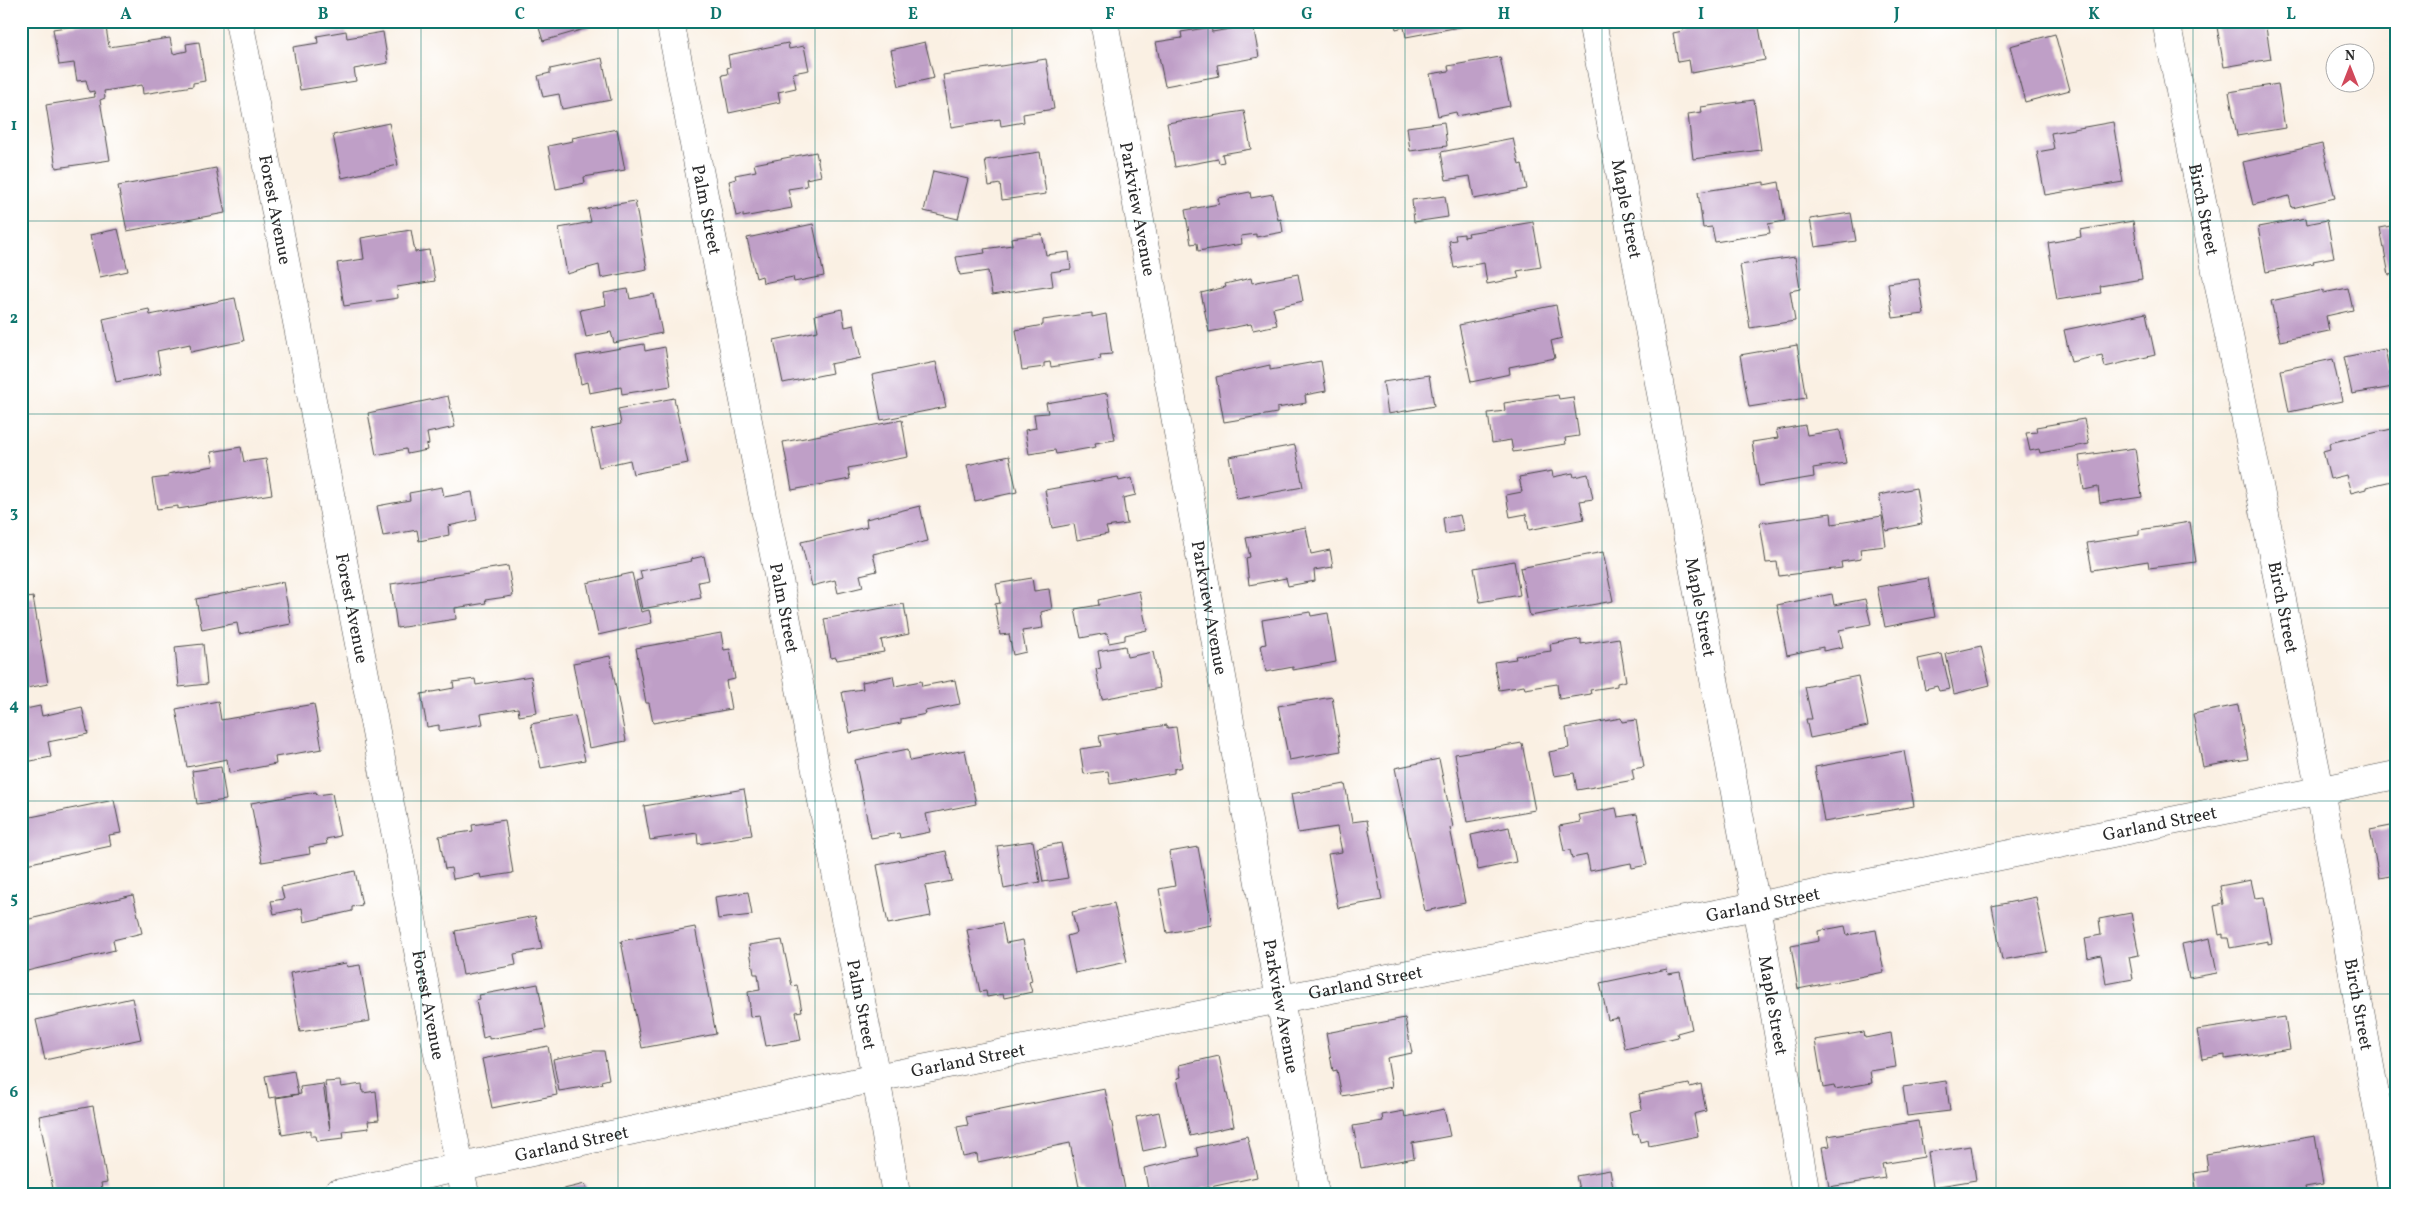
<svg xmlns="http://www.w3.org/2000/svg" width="2417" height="1215" font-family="Vollkorn,serif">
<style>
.building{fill:#bf9fc7}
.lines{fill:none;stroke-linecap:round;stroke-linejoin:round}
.minor-casing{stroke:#4a4947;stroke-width:29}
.minor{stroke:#fff;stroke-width:28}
.grid{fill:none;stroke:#0f766e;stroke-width:1;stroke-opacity:0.55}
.labels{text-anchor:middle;stroke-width:5;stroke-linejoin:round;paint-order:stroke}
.street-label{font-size:18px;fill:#2b2b2b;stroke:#fff}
.neatline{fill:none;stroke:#0f766e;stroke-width:2}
.grid-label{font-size:16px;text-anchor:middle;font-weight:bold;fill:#0f766e}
</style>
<rect width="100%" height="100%" fill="#fff"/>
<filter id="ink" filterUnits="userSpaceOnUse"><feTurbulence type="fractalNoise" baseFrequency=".02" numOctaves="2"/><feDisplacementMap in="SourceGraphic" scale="10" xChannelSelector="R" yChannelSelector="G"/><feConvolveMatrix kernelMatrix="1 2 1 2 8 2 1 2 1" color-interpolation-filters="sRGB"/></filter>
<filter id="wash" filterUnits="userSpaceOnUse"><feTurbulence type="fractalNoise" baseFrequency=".0096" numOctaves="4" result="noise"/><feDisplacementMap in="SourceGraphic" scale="20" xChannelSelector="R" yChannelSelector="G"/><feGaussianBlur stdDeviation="1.12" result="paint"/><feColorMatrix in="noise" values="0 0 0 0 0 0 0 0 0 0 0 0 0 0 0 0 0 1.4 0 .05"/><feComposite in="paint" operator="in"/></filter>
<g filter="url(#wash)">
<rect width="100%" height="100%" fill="#faf0e3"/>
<g id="blocks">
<path class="building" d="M105 21 109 47 170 38 173 54 187 51 186 44 199 42 205 81 193 83V86L143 94 142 85 104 91 105 98 100 100 110 160 56 168 46 105 95 97 94 91 89 92 86 80 77 81 74 63 59 65 53 29Z
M537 21H590L591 27 543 41Z
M1394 21H1486V22L1406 37 1404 27 1396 29Z
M1702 21H1735L1736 25 1758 22 1765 60 1691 73 1689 60 1678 62 1673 33 1683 31 1682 25Z
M2249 21H2265L2271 59 2224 67 2217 27Z
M1253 25 1259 57 1217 65 1219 76 1165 86 1156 42 1182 38 1181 32 1211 27 1212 32Z
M346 31 347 38 383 32 388 63 354 69 356 81 300 90 293 47 318 43 317 36Z
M2055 34 2070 90 2025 102 2010 46Z
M925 42 934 78 899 86 891 50Z
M788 43 789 49 804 46 809 70 793 73 796 88 778 92 780 102 729 113 722 75 728 74 727 68 730 67 728 55Z
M1500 57 1510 106 1457 116 1456 112 1438 116 1430 74 1449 71 1448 66Z
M602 58 611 100 562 109 559 94 543 97 538 76 550 73V69Z
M1046 59 1054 109 1023 114 1024 122 1001 126 1000 119 951 127 943 75Z
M2278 84 2285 128 2237 136 2229 92Z
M1754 100 1761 150 1693 159 1688 114 1702 112 1701 107Z
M1244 111 1251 149 1222 154 1224 162 1219 163 1218 159 1175 167 1167 123Z
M1444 122 1447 146 1410 151 1407 127Z
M2113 122 2123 182 2045 195 2037 152 2054 149 2051 133Z
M389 123 398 165 342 178 333 135Z
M617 129 625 170 584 177 585 183 556 189 548 146 573 141 572 138Z
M1513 138 1519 165 1522 164 1527 189 1474 199 1470 176 1446 180 1441 152Z
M2322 144 2335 198 2292 208 2289 196 2253 205 2243 162Z
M816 152 821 176 806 179 807 186 788 189 792 208 743 217V214L736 216 729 181 736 179 735 175 756 171 754 164Z
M1040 152 1046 194 1002 200 1000 184 989 186 985 160Z
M21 154H24L29 178 21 180Z
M216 168 225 213 127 231 118 186Z
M933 171 968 179 958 219 924 211Z
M1764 182V185L1779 182 1785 221 1768 224 1770 233 1715 242 1712 227 1703 228 1698 192Z
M1250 192 1251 198 1273 194 1278 220 1281 219 1283 232 1256 237V234L1241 236 1242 244 1198 251 1197 243 1191 244 1185 210 1219 204 1218 198Z
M1445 196 1448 217 1414 222 1412 200Z
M635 201 647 269 601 278 599 265 567 274 559 228 591 222 588 209Z
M1851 213 1856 241 1815 247 1810 219Z
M2306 218 2307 224 2327 220 2334 257 2313 261 2314 263 2266 272 2258 227Z
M2133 221 2142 279 2100 286 2101 293 2057 300 2048 243 2081 237 2080 230Z
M1533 222 1541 267 1517 271 1519 278 1487 284 1484 263 1454 268 1449 241 1456 240 1455 235 1464 234V237L1469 236 1468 233Z
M813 224 824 276 794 282 793 277 763 283 762 276 756 278 747 238Z
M2396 225V274L2389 275 2380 228Z
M118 229 128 271 100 277 90 235Z
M411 230 415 252 429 250 435 281 397 287 398 298 344 306 337 263 364 259 361 238Z
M1042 234 1046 255 1069 252 1071 269 1051 272 1053 286 992 295 988 271 960 275 956 257 985 253 984 249 1012 245 1011 238Z
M1795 257 1800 289 1790 291 1795 321 1750 328 1740 265Z
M1298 274 1303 301 1273 308 1277 325 1253 330 1251 324 1209 332 1201 293 1226 287 1225 284 1251 278 1252 283Z
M1919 279 1924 314 1893 318 1888 283Z
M2348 288 2353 310 2326 316 2329 331 2280 341 2271 301 2323 290V293Z
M628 289 630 299 654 294 662 333 614 343 611 332 586 337 580 310 606 305 604 293Z
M235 298 244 341 191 352 190 344 157 351 161 373 116 382 103 319 149 309 150 315Z
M1556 305 1562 338 1551 341 1555 358 1509 367 1510 374 1471 382 1459 325Z
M842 309 845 327 854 325 861 358 830 364 832 373 783 383 774 340 818 331 815 315Z
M1092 313V317L1106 314 1112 354 1100 355 1101 359 1051 367 1050 362 1044 363V367L1022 370 1016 330 1043 325V320Z
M2146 313 2155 355 2105 367 2102 355 2071 362 2064 330Z
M644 344 645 351 665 347 671 386 622 394 621 387 589 393 587 382 581 384 576 356Z
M1797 345 1806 398 1749 407 1740 355Z
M2385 349 2393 387 2352 394 2344 357Z
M2333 359 2342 401 2289 412 2281 370Z
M1321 361 1326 391 1305 395 1306 403 1277 408V413L1224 422 1216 377 1270 365V370Z
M936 362 946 407 881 420 872 375Z
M1429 375 1434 406 1388 414 1383 382Z
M1107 393 1115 440 1095 443 1096 447 1056 454 1055 450 1029 454 1025 430 1036 428 1034 414 1048 413 1046 403Z
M1558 395 1559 399 1573 397 1579 436 1565 438 1566 444 1513 452 1511 440 1492 443 1488 413 1505 411 1504 403Z
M448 396 455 427 427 433 429 444 426 445 427 450 407 454 406 449 376 455 368 413Z
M674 398 688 463 633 474 630 460 599 467 591 430 621 424 618 409Z
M2084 419 2089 444 2040 453 2039 449 2030 451 2026 433 2037 432 2036 427Z
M902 420 908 457 848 468 850 479 792 490 783 442Z
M1805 425 1807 435 1840 430 1846 463 1813 468 1814 477 1759 486 1752 442 1778 438 1776 430Z
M2396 428V480L2366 487V489L2351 493 2346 475 2330 479 2323 451 2330 449 2329 443Z
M1295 445 1303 487 1237 499 1229 457Z
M241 447 244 462 266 459 272 494 178 509V506L157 509 152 479 168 477V474L214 466 211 452Z
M2135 448 2142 497 2100 503 2098 487 2084 490 2079 456Z
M1009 456 1017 492 975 501 967 465Z
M1552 471 1553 477 1573 473 1574 477 1588 474 1593 499 1580 501 1584 519 1529 530 1526 514 1510 517 1506 495 1522 492 1519 477Z
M1118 477 1119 481 1132 478 1136 495 1123 498 1127 524 1106 527 1108 534 1077 540 1074 524 1052 528 1045 490Z
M442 487 444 497 472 492 477 520 448 526 449 535 419 541 417 530 383 536 377 506 410 500 409 493Z
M1916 488 1922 524 1886 531 1879 495Z
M920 506 928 541 873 554 877 571 860 575 863 587 838 593 835 580 812 586 801 542 867 527 866 519Z
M1831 513 1832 524 1882 516 1886 546 1860 549 1861 559 1841 562 1842 568 1779 576 1777 562 1766 563 1760 523Z
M1460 515 1464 531 1445 534 1443 518Z
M2190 522 2196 562 2149 568 2148 561 2092 570 2087 543 2139 535V530Z
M1306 527 1311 554 1330 550 1333 567 1314 570 1315 581 1288 586 1286 578 1249 585 1246 558 1250 557 1246 538Z
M1603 552 1613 601 1530 616 1520 568Z
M704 556 709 580 698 582 701 598 642 609 636 581 642 579 640 571 692 561 691 559Z
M1514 561 1520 595 1480 602 1474 568Z
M508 566 513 596 485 600 486 603 455 608 456 619 397 628 391 584Z
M632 573 641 612 649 610 652 623 598 635 587 583Z
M1032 578 1034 591 1049 589 1052 609 1041 612 1043 628 1022 631 1026 652 1013 655 1009 634 1000 635 995 604 1000 603 996 584Z
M1928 578 1935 617 1885 627 1877 587Z
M283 582 291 624 239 634 237 623 202 630 196 599Z
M1139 591 1147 630 1125 635V640L1109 643 1107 633 1081 638 1075 609 1099 605 1098 600Z
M1832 594 1834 605 1865 599 1871 624 1839 630 1843 647 1823 651V647L1787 655 1777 605Z
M33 597 48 684 21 689V599Z
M904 604 909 634 881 640 884 652 837 660 836 657 831 658 824 619Z
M1310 612 1311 616 1328 613 1336 662 1293 670V667L1266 672 1261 645 1266 644 1262 620Z
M721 633 724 650 730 649 735 679 726 681 731 709 653 723 649 703H646L636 648Z
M1619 638 1626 681 1617 683V686L1590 690 1591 694 1559 699 1557 684 1525 689 1524 686 1499 690 1494 662 1516 659 1515 656 1551 651 1550 644 1581 639V644Z
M203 644 207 684 179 687 175 647Z
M1125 646 1127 657 1153 652 1160 688 1102 699 1096 669 1101 668 1098 651Z
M1981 646 1990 685 1954 694 1946 654Z
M1942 654 1950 689 1939 691 1937 686 1925 689 1918 659Z
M610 656 626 741 589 748 573 663Z
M531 676 537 713 519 716 518 708 481 714 483 724 439 731V725L427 727 421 694 454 688 453 682 475 679 476 685Z
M893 676 895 686 921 681 922 686 955 680 960 704 925 711 926 714 901 719V723L850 733 842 692 863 689 862 682Z
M1858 676 1868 726 1810 738 1806 719H1812L1805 687Z
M1332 697 1341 751 1289 760 1278 706Z
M218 701 221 720 314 704 322 749 275 757 276 764 229 773 227 759 187 767 176 709Z
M2238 705 2248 759 2203 767 2193 714Z
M40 706 42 716 82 707 88 734 48 742 51 757 21 763V710Z
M575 716 585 760 541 768 531 724Z
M1621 718 1622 722 1636 720 1644 767 1632 769 1634 780 1577 790 1574 773 1554 776 1549 752 1569 748 1566 728Z
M1167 725V728L1176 727 1182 767 1174 769V773L1110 784 1108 771 1084 774 1080 749 1101 746 1099 736Z
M1522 743 1535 810 1467 822 1455 754Z
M908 749 910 761 965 750 976 804 926 814 930 832 900 838 899 833 871 838 855 760Z
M1904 751 1914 806 1824 822 1815 767Z
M1439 759 1453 827 1450 828 1465 903 1425 911 1395 768Z
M221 767 226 800 197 804 192 771Z
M1345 784 1352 822 1367 820 1382 900 1338 908 1328 854 1342 852 1337 827 1298 833 1291 794Z
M744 789 752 835 698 844 697 833 650 840 644 806Z
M316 792 317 795 332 793 340 836 326 839 327 844 309 847 310 854 262 862 251 803Z
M114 800 121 833 109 835 111 846 21 865V819Z
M1616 808 1618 817 1637 814 1647 865 1632 868 1631 863 1590 871 1587 855 1572 858 1570 850 1564 851 1559 826 1581 822 1579 815Z
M505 820 513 873 481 878 480 874 453 879 451 868 445 869 439 836 473 831 472 825Z
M2396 825V875L2379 878 2370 830Z
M1509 827 1516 862 1478 870 1471 835Z
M1033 841 1040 882 1004 889 997 846Z
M1061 843 1068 878 1043 882 1037 848Z
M1198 847 1212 925 1167 933 1159 889 1175 886 1169 852Z
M946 851 952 881 925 886 931 916 888 924 877 865Z
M355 871 362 905 352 907V911L304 922 302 908 274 914 271 901 284 899 281 887Z
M2251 880 2255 898 2264 897 2272 943 2268 944V941L2230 948 2228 938H2223V934L2219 935 2214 906 2223 904 2220 886Z
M748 892 752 915 718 919 715 897Z
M133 895 142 933 113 940 115 950 27 971 21 948V921Z
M2036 897 2047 952 2002 960 1992 906Z
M1114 903 1127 962 1075 973 1067 936 1077 933 1072 912Z
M2131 913 2139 955 2129 957 2133 979 2106 984 2101 955 2088 958 2085 938 2101 935 2099 919Z
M535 916 542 949 514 954 516 965 463 975 455 931Z
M1002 923 1006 943 1023 940 1032 981 1029 982 1032 992 1004 998 1003 994 987 997 986 991 980 992 967 930Z
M1845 926 1847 935 1876 930 1884 972 1798 989 1791 946 1819 941 1818 931Z
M695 927 716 1034 642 1048 621 941Z
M2210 938 2217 973 2189 978 2182 944Z
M782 940 792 986 797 985 802 1011 796 1012 801 1040 766 1046 760 1016 750 1017 749 1007H750L748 992 760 990 758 974H754L749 945Z
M346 963 347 967 360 965 370 1021 300 1032 290 973Z
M1667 969 1668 974 1680 972 1692 1029 1677 1033 1678 1037 1625 1049 1618 1018 1608 1020 1600 983Z
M538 984 546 1029 489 1039V1036L483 1038 476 1000 480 999 479 995Z
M132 998 141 1039 45 1060 36 1020Z
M2285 1017 2290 1049 2225 1059V1055L2202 1059 2197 1030Z
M1405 1018 1412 1053 1387 1058 1392 1087 1342 1096 1337 1070 1333 1071 1326 1033Z
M1864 1032 1865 1038 1891 1033 1896 1067 1870 1071 1872 1083 1835 1089 1834 1086 1823 1088 1815 1040Z
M548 1046 557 1095 492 1108 482 1059Z
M594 1051H604L609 1079 601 1081 602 1084 559 1091 553 1059Z
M1219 1056 1234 1126 1190 1136 1177 1078 1181 1077 1179 1065Z
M294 1071 298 1094 269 1098 265 1076Z
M340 1081 341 1087 362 1084 363 1093 376 1091 379 1120 368 1121 369 1128 343 1131 344 1138 317 1141 316 1136H311V1130L282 1135 276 1098 301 1094 300 1087 323 1084 330 1130 325 1082Z
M1946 1081 1950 1111 1907 1116 1903 1087Z
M1689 1084 1690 1087 1701 1084 1706 1111 1694 1114 1698 1136 1649 1146 1648 1140 1640 1142 1638 1133 1633 1135 1629 1112 1642 1109 1639 1094Z
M1105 1089 1126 1194H1085L1083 1186 1079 1187 1070 1143 978 1162 977 1154 963 1157 957 1127 968 1125 966 1117Z
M93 1106 107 1182 101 1183 103 1194H54L39 1116Z
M1444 1109 1450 1136 1412 1143 1414 1158 1361 1168 1353 1126 1383 1121 1382 1115 1404 1111 1405 1117Z
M1159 1112 1166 1146 1143 1151 1136 1117Z
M1918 1121 1924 1157 1882 1164 1885 1178 1829 1187 1822 1147 1830 1146 1828 1136Z
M1247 1136 1257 1177 1201 1189 1202 1194H1149L1144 1168 1198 1156 1196 1148Z
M2315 1136 2323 1184 2305 1187 2306 1191 2289 1194H2197L2194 1173 2208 1171 2206 1154Z
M1971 1146 1976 1180 1933 1187 1928 1152Z
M1610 1170 1614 1194H1580L1576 1176Z
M585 1184 588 1194H547V1193Z"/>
</g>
</g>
<g filter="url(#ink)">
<use href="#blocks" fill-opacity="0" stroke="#4a4947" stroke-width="1"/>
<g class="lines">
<defs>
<g id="minor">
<path id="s1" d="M239 21 465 1194"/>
<path id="s2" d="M670 21 876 1078 896 1194"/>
<path id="s3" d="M1104 21 1315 1194"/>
<path id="s4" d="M1592 21 1756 906 1806 1194"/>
<path id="s5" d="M2166 21 2320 790 2393 1194"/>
<path id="s6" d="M336 1194 876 1078 1756 906 2396 775"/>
</g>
</defs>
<use href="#minor" class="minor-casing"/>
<use href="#minor" class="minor"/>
</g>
</g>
<path class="grid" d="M224 21V1194M421 21V1194M618 21V1194M815 21V1194M1012 21V1194M1208 21V1194M1405 21V1194M1602 21V1194M1799 21V1194M1996 21V1194M2193 21V1194M21 221H2396M21 414H2396M21 608H2396M21 801H2396M21 994H2396"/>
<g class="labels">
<g class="street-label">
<text dy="6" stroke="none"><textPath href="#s3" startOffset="191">Parkview Avenue</textPath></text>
<text dy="6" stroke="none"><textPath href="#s4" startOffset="191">Maple Street</textPath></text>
<text dy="6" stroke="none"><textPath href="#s1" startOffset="192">Forest Avenue</textPath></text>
<text dy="6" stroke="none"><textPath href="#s2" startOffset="192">Palm Street</textPath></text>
<text dy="6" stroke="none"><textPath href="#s5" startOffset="192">Birch Street</textPath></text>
<text dy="6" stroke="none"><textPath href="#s2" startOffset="598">Palm Street</textPath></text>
<text dy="6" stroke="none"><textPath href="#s4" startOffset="596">Maple Street</textPath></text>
<text dy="6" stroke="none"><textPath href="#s5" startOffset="598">Birch Street</textPath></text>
<text dy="6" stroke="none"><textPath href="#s1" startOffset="598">Forest Avenue</textPath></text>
<text dy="6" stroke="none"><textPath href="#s3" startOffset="596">Parkview Avenue</textPath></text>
<text dy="6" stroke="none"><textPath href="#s6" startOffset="1861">Garland Street</textPath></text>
<text dy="6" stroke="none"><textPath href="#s6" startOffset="1456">Garland Street</textPath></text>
<text dy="6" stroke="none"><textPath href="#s6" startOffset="1051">Garland Street</textPath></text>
<text dy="6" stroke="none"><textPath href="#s1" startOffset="1002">Forest Avenue</textPath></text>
<text dy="6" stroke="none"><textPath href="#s2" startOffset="1002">Palm Street</textPath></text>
<text dy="6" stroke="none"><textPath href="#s5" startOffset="1002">Birch Street</textPath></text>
<text dy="6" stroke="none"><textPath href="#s3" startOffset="1001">Parkview Avenue</textPath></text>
<text dy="6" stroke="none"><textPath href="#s4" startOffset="1001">Maple Street</textPath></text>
<text dy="6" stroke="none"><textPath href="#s6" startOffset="646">Garland Street</textPath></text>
<text dy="6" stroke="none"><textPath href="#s6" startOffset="241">Garland Street</textPath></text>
</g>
</g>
<rect width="2417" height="1215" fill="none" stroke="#fff" stroke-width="55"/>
<g transform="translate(2350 68)"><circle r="24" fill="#ffffff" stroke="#aaaaaa"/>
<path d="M0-4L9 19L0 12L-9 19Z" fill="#d1495b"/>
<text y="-8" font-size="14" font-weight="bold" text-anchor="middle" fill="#2b2b2b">N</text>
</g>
<rect x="28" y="28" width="2362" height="1160" class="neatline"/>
<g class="grid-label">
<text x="126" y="19">A</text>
<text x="323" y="19">B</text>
<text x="520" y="19">C</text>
<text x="716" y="19">D</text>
<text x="913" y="19">E</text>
<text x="1110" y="19">F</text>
<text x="1307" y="19">G</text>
<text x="1504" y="19">H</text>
<text x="1701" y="19">I</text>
<text x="1897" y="19">J</text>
<text x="2094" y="19">K</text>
<text x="2291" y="19">L</text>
<text x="14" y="130">1</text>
<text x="14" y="323">2</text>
<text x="14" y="517">3</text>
<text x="14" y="710">4</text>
<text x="14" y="903">5</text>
<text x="14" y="1097">6</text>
</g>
</svg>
